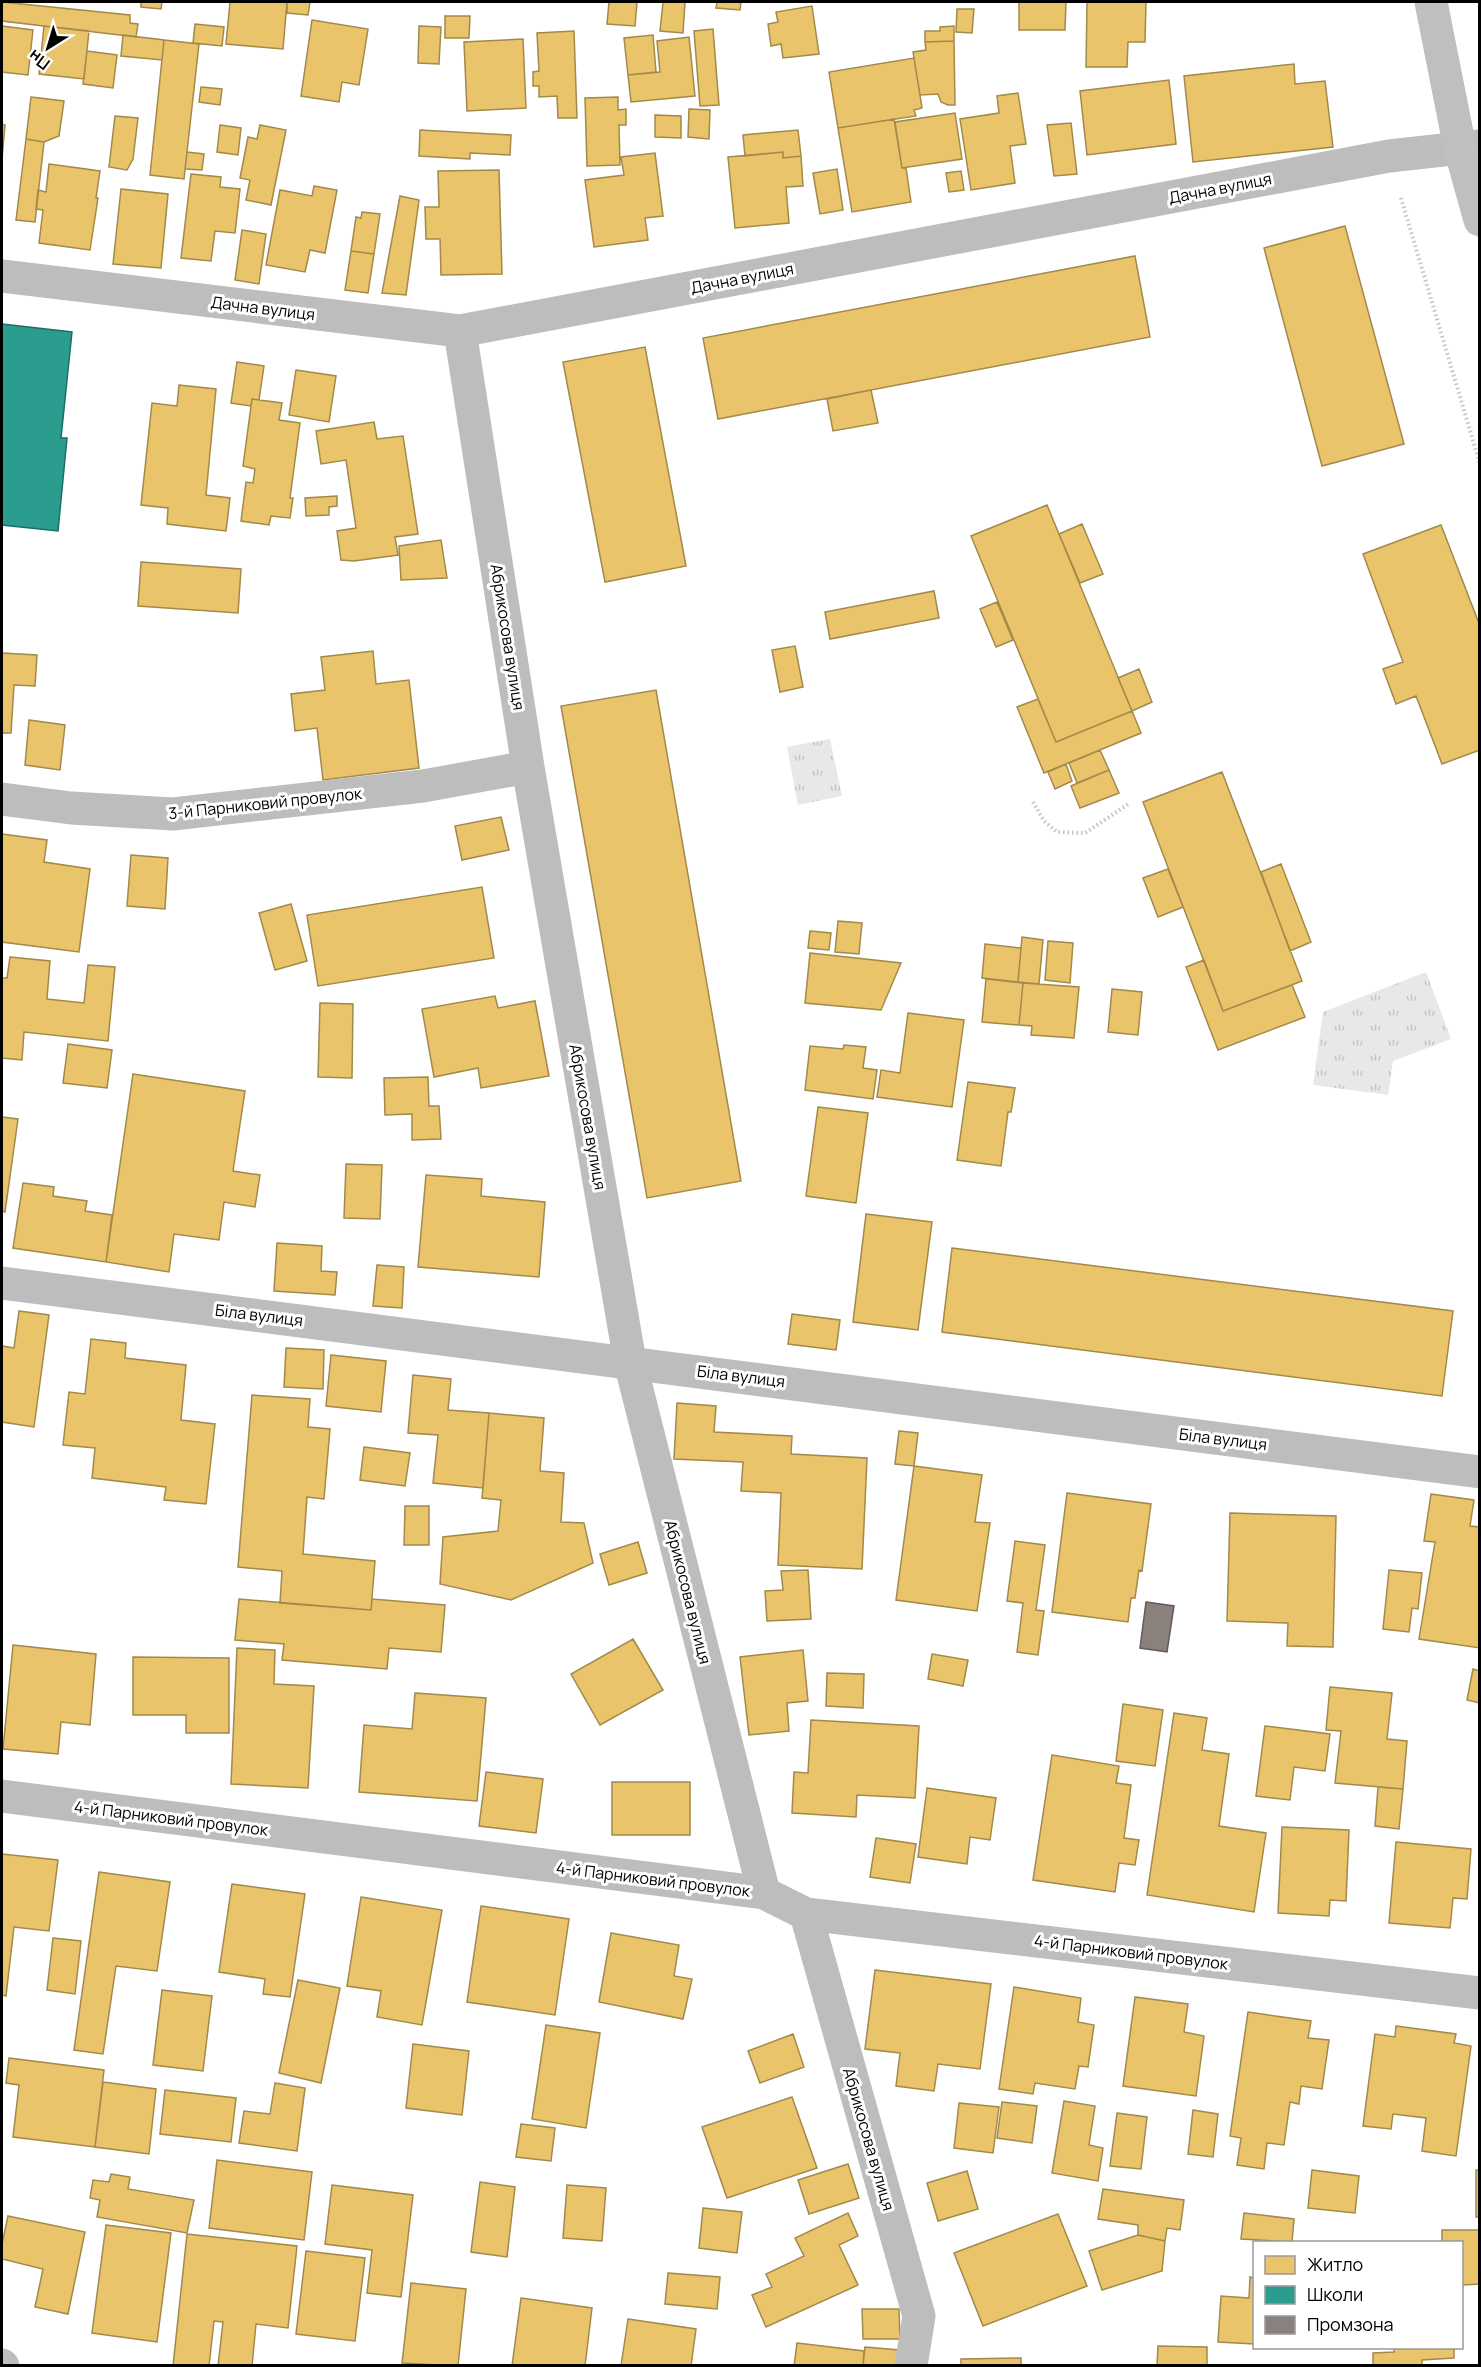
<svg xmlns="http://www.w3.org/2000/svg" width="1481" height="2367" viewBox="0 0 1481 2367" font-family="Manrope,sans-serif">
<defs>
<pattern id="grass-tufts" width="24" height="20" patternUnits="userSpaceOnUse" patternTransform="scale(1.5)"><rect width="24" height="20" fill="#e8e8e8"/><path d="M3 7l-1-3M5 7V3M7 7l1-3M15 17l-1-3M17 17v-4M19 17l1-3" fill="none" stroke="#c5c5c5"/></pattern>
</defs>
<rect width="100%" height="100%" fill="#fff"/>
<path fill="url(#grass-tufts)" d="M830,739L842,796L798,805L787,747Z
M1426,972L1451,1039L1393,1061L1388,1095L1313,1085L1323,1012Z"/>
<path fill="#e9c46a" stroke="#a3894a" stroke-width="1.5" d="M2,2L130,15V23L138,24L136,37L2,21Z
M141,2H162L161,9L141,7Z
M230,2H287L283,49L226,44Z
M287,2H310L308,15L287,13Z
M609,2H637L635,26L607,24Z
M663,2H685L683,33L660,31Z
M717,2H741L740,10L716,8Z
M1019,2H1066L1065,30H1019Z
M1087,2H1146L1145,42H1128L1127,67H1086Z
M812,6L819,54L783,58L781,44L771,46L768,24L778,22L776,12Z
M957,9H974L972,33L956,32Z
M445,16H470L469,38H445Z
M312,20L368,29L359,85L342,82L339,102L301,96Z
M195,24L224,27L222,46L193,43Z
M2,26L33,30L28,75L2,72Z
M44,26L89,31L84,79L39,74Z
M419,26L441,27L439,64L418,63Z
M954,26V41L925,42V31H940V27Z
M713,29L719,105L700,106L694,31Z
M574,31L577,118H558L557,96L539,97V86H533V72L539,71L537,33Z
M123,35L164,40L162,60L121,56Z
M653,35L656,72L628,75L624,38Z
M689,37L695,96L631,102L628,75L660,72L657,41Z
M523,39L526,108L467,111L464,42Z
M164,40L199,44L184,179L150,175Z
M954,41L955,105H948L941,102L938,94L920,95L913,52L926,50L925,42Z
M87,51L117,55L113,88L83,84Z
M914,58L922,108L914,110L916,116L838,128L829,72Z
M1294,64L1295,84L1325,81L1333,147L1193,162L1184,76Z
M1169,80L1176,144L1087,155L1080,91Z
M201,87L222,89L220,105L199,102Z
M1018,93L1026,144L1010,146L1015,183L971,190L960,119L999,113L997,96Z
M31,97L64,101L59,136L44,142L26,139Z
M618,97V110L626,109V125H619L620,165L587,166L585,98Z
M689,109L710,110L709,139L688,137Z
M955,113L962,159L902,168L895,122Z
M655,115L681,116V138L655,137Z
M115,116L138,118L133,159L127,170L109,167Z
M894,119L902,168H906L911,202L852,212L838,128Z
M1071,123L1077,174L1054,176L1047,125Z
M2,124L5,125L2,160Z
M220,125L241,128L238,155L217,152Z
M260,125L286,130L271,205L246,200L250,180L240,178L248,137L257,139Z
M420,130L511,135L510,155L470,153V159L419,156Z
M798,130L801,156L783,158V152L745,156L743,135Z
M26,139L44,142L35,222L16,220Z
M187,152L204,154L202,170L185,169Z
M783,152V158L801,156L803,186L786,187L789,223L735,228L728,157Z
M655,153L663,216L645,218L648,240L594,247L585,180L624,175L621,157Z
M49,164L100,171L96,198H98L90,250L39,243L43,210L36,209L38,190L46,192Z
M837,169L843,210L820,214L813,173Z
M499,170L502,274L441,275L440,239H426L425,207H439L438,171Z
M961,171L964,190L949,192L946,173Z
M191,174L221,177L220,187L240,189L235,233L215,231L211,261L181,258Z
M314,186L337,190L325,253L310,250L305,272L266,265L280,190L312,196Z
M121,189L168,194L161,268L113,264Z
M400,196L419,200L406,295L382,293Z
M362,212L380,214L374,254L351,251L356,217L361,218Z
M1345,226L1404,444L1322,466L1264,248Z
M242,230L266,234L259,284L235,280Z
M351,251L374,254L368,293L345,290Z
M1135,256L1150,337L718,419L703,338Z
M645,347L686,566L605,582L563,362Z
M237,362L264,366L259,400L252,399L251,406L231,403Z
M296,370L336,376L329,422L289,415Z
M179,385L216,389L206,495L230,498L226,531L167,524L168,508L141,505L152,403L177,406Z
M871,390L878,423L833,431L827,399Z
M252,399L282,403L279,420L300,423L290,498H293L290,518L271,516L269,525L241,521L246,482L253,483L255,469L243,466Z
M374,422L377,439L403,436L418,534L395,537L398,555L354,561L341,560L337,531L356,528L346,460L321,464L316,431Z
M337,496V506L329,507V515L306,516L305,498Z
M1047,505L1132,711L1056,742L971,536Z
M1082,524L1103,574L1080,583L1059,534Z
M1441,525L1480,626V750L1442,764L1416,696L1396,704L1383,669L1403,662L1363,554Z
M441,540L447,578L401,580L399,546Z
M141,562L241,569L238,613L138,606Z
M934,591L939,618L830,639L825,612Z
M997,602L1013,640L996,647L980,609Z
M795,646L803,687L780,692L772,650Z
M373,651L376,684L409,680L419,768L323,780L317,728L295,731L291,694L325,690L321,657Z
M2,653L37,655L35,686L14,685L11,733H2Z
M1139,669L1152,702L1132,711L1118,678Z
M656,690L741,1181L647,1198L561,706Z
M1038,699L1056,742L1132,711L1141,733L1044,773L1017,707Z
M29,720L65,725L60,770L25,765Z
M1100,750L1109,770L1077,783L1069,763Z
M1066,764L1072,781L1055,789L1048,772Z
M1109,770L1119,793L1080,808L1071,786Z
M1222,772L1302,981L1223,1011L1143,802Z
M501,817L509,850L462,860L455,826Z
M2,834L47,840L44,862L90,869L79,952L2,942Z
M131,855L168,858L165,909L127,906Z
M1281,864L1311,942L1290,951L1261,872Z
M1168,869L1183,907L1158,917L1143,878Z
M482,887L494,958L318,986L307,915Z
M291,904L307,961L275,970L259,913Z
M838,921L862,923L859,954L835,952Z
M810,931L831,933L829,950L808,948Z
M1022,937L1043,940L1039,984L1018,982Z
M1048,941L1073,943L1070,983L1045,980Z
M985,944L1021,948L1018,982L982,978Z
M810,953L901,963L881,1010L805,1003Z
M10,957L50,961L47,999L84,1003L88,965L115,967L108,1041L24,1032L22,1060L2,1058V978H7Z
M1204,960L1223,1011L1292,985L1305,1017L1218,1050L1186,967Z
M986,979L1023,983L1019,1025L982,1022Z
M1023,983L1079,987L1074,1038L1031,1035L1032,1026L1019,1025Z
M1112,989L1142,992L1138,1035L1108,1032Z
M495,996L498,1008L535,1001L549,1076L481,1088L478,1068L434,1077L422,1009Z
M320,1003L353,1004L352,1078L318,1077Z
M908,1013L964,1020L952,1107L877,1097L881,1070L900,1073Z
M68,1044L112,1050L107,1088L63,1083Z
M844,1045L866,1047L863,1068L877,1070L873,1099L805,1090L810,1046L843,1049Z
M133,1074L245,1091L233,1171L260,1175L255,1207L224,1202L219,1240L174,1234L169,1272L106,1262Z
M428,1077L429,1106H439L441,1139L412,1140V1114L385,1115L384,1078Z
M968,1082L1015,1088L1011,1112H1008L1001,1166L957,1160Z
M818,1107L868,1113L856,1203L806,1196Z
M2,1117L18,1119L5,1212L2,1211Z
M346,1164L382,1165L380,1219L344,1218Z
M426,1175L482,1179L481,1196L545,1202L539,1277L418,1267Z
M23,1183L54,1187L53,1196L87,1201L85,1211L112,1215L106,1262L13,1248Z
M866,1214L932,1222L918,1330L853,1322Z
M277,1243L322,1246L321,1271L337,1272L335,1295L274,1291Z
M952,1248L1453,1311L1442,1396L942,1332Z
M377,1265L404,1267L402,1308L373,1306Z
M19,1311L49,1315L34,1427L2,1422V1346L14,1348Z
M792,1314L840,1320L836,1350L788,1344Z
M91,1339L126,1343L125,1358L186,1365L181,1420L215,1424L206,1504L164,1500L166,1487L92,1478L95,1448L63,1445L69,1392L85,1394Z
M286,1348L324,1350L323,1389L284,1387Z
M331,1355L386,1361L381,1412L326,1406Z
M413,1375L451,1379L448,1410L489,1413L483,1488L433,1483L438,1435L408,1433Z
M252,1395L310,1399L308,1427L330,1429L324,1499L307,1497L303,1554L375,1561L371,1610L280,1603L282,1571L238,1567Z
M677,1403L716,1406L714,1432L792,1436L791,1454L867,1458L862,1569L778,1565L781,1493L741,1491L743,1462L674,1459Z
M489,1413L544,1418L540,1471L564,1473L561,1522L584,1523L593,1563L511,1600L440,1584L443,1537L498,1531L501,1500L482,1498Z
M899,1431L918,1433L914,1466L895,1464Z
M364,1447L410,1453L405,1486L360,1480Z
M914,1466L982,1475L975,1522L990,1523L977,1611L896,1600Z
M1067,1493L1151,1504L1142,1571L1139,1570L1135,1598H1131L1128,1622L1052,1612Z
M1431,1494L1474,1500L1470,1526L1480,1527V1648L1419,1639L1435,1542L1424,1541Z
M405,1506H429V1545H404Z
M1230,1513L1336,1516L1333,1647L1287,1646L1288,1623L1227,1621Z
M1015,1541L1045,1545L1036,1610L1044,1611L1038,1655L1017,1652L1023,1603L1007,1601Z
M638,1542L647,1573L609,1585L600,1554Z
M808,1570L811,1619L767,1621L765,1591L783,1590L781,1571Z
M1389,1570L1422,1573L1418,1609L1412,1608L1409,1632L1383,1629Z
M239,1599L371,1610L372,1599L445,1605L441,1652L389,1648L387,1669L282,1660L284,1644L235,1640Z
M633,1639L663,1690L600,1725L571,1674Z
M13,1645L96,1654L90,1725L61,1722L58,1754L3,1749Z
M237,1648L275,1650L274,1684L314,1686L308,1788L231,1784Z
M803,1650L808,1701L787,1703L789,1731L749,1735L740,1657Z
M932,1654L968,1660L963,1686L928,1679Z
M133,1657L229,1658V1733H186V1715H133Z
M1473,1669L1480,1671V1703L1467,1700Z
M827,1673L864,1674L863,1708L826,1706Z
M1330,1687L1392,1693L1387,1739L1407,1741L1403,1789L1335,1783L1341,1731L1326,1730Z
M415,1693L486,1698L477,1801L359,1792L364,1725L412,1729Z
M1123,1704L1163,1710L1155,1766L1116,1761Z
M1174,1713L1207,1718L1202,1750L1229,1754L1219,1826L1266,1833L1254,1912L1147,1895Z
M811,1720L919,1726L915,1798L857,1795L856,1817L792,1813L794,1772L808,1773Z
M1265,1726L1330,1734L1325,1771L1294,1767L1290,1800L1256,1796Z
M1052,1755L1119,1766L1116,1783L1131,1785L1124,1838L1139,1840L1135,1865L1119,1863L1115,1892L1033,1880Z
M486,1772L543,1779L536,1833L479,1826Z
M612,1782H690V1835H612Z
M1378,1787L1403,1789L1399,1829L1375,1826Z
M927,1788L996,1798L990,1840L970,1837L967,1864L918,1857Z
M1282,1827L1349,1830L1346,1901L1330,1900L1329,1916L1278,1913Z
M876,1838L916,1844L910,1883L870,1877Z
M1396,1842L1471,1849L1467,1899L1453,1898L1450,1928L1389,1923Z
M2,1854L58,1860L49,1931L14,1927L6,1996L2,1995Z
M99,1872L170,1882L157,1971L116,1966L103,2054L74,2050Z
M232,1884L305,1894L290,1997L263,1994L265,1979L219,1972Z
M361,1897L442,1910L422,2025L377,2017L381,1991L347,1986Z
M481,1906L569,1919L555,2015L467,2002Z
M611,1933L679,1945L674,1976L692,1979L683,2019L599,2002Z
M53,1938L81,1941L75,1994L47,1990Z
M875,1970L991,1984L980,2069L938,2064L934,2091L896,2086L900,2053L865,2049Z
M298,1980L340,1988L321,2083L279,2073Z
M1014,1987L1081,1998L1078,2022L1094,2025L1088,2067L1079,2066L1075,2089L1035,2083L1033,2094L999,2089Z
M162,1990L212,1996L203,2071L153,2065Z
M1135,1997L1188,2004L1184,2032L1204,2036L1196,2096L1123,2086Z
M1248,2012L1311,2021L1308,2038L1329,2040L1322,2089L1301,2086L1299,2104L1290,2102L1284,2145L1267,2143L1264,2169L1237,2165L1241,2138L1230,2136Z
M546,2025L600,2033L586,2128L532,2119Z
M1396,2026L1456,2034L1454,2043L1471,2046L1456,2156L1422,2151L1426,2118L1393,2114L1391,2129L1363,2126L1375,2034L1395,2037Z
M793,2034L804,2067L760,2083L748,2051Z
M413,2044L469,2051L462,2115L406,2108Z
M9,2058L104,2070L95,2147L13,2137L19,2085L6,2083Z
M103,2082L156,2089L149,2154L95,2147Z
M275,2083L305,2088L297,2151L239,2143L244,2111L270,2114Z
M165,2090L236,2098L231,2142L160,2134Z
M792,2097L817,2168L727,2198L702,2127Z
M1064,2101L1095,2106L1089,2145L1103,2148L1098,2181L1052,2173Z
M1002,2102L1037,2106L1032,2143L997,2138Z
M959,2103L999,2107L993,2153L954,2148Z
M1193,2110L1218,2114L1213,2157L1188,2154Z
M1117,2113L1147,2117L1141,2169L1110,2166Z
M521,2124L555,2128L551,2161L516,2157Z
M217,2160L312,2172L304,2240L209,2228Z
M848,2164L859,2198L809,2214L798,2180Z
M1312,2170L1359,2176L1355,2213L1308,2208Z
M1476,2170H1480V2217H1476Z
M967,2171L978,2209L938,2221L927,2183Z
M111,2174L130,2177L128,2189L194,2200L187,2233L97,2217L100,2200L90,2198L93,2180L109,2182Z
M480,2182L515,2187L507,2257L471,2252Z
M332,2185L413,2195L401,2297L367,2293L372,2250L325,2244Z
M567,2185L606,2188L602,2241L563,2238Z
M1103,2189L1184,2200L1180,2230L1167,2228L1165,2241L1138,2235V2225L1098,2219Z
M703,2208L742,2212L737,2253L699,2248Z
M848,2213L858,2236L839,2245L858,2285L766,2327L752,2295L772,2287L766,2274L804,2256L795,2238Z
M1244,2213L1294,2219L1292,2242L1241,2239Z
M1058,2214L1087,2286L983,2326L954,2253Z
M8,2216L85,2232L68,2314L35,2307L43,2269L2,2259V2244Z
M106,2225L171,2233L157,2342L92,2333Z
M1442,2230H1480V2284L1462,2285V2242H1442Z
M187,2234L297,2246L288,2328L256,2324L252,2366H218L223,2322L214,2321L209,2366H173Z
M1138,2235L1165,2241L1162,2271L1102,2290L1089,2251Z
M306,2251L365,2258L355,2341L296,2334Z
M668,2273L720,2277L717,2309L665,2304Z
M1250,2277L1254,2278V2344L1218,2342L1221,2296L1249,2298Z
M411,2283L466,2289L458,2366L402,2363Z
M521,2298L592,2308L585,2366H512Z
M862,2309H899L900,2339H863Z
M628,2319L696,2329L691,2366H621Z
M797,2343L864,2351L863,2366H794Z
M1158,2346L1207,2347V2366H1157Z
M865,2347L899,2350L897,2366H863Z
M1394,2348H1454V2358L1422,2360V2366H1373V2353L1394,2352Z
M1021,2358V2366H961V2359Z"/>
<path fill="#2a9d8f" stroke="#1d6e64" stroke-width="1.5" d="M2,324L72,332L61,438H67L58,531L2,525Z"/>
<path fill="#8a817c" stroke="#615a57" stroke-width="1.5" d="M1146,1602L1174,1606L1167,1652L1140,1648Z"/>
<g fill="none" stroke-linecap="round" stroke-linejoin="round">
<path stroke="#c2c2c2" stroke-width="4" stroke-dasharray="1.5 3" stroke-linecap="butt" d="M1401,198L1480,464
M1033,802L1044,821L1057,832L1085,833L1130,803"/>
<path stroke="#bdbdbd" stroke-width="33" d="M2,276L460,331L1389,156L1480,146
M460,331L528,767L630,1362L764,1893
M2,799L71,808L173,814L423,786L528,767
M2,1283L1480,1472
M2,1796L764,1893L806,1914L1480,1993
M806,1914L919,2316L911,2366
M2,2365L3,2366"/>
<path stroke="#bfbfbf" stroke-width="33" d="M1431,2L1460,148L1480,220"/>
</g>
<g text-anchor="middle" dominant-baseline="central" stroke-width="6" stroke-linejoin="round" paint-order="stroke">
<g font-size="16" fill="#000" stroke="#fff">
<text transform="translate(1220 188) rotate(-11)">Дачна вулиця</text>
<text transform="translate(742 278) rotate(-11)">Дачна вулиця</text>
<text transform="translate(263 308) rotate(7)">Дачна вулиця</text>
<text transform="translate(508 637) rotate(81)">Абрикосова вулиця</text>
<text transform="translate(265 803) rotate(-6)">3-й Парниковий провулок</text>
<text transform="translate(588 1117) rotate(80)">Абрикосова вулиця</text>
<text transform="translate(259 1315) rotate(7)">Біла вулиця</text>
<text transform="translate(741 1376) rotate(7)">Біла вулиця</text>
<text transform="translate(1223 1439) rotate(7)">Біла вулиця</text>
<text transform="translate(688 1592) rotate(76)">Абрикосова вулиця</text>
<text transform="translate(171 1818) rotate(7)">4-й Парниковий провулок</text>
<text transform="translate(653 1879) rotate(7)">4-й Парниковий провулок</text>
<text transform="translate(1131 1952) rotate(7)">4-й Парниковий провулок</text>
<text transform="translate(869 2139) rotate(74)">Абрикосова вулиця</text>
</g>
</g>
<rect width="1481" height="2367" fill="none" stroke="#000000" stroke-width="6"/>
<rect x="1253" y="2241" width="210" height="108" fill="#ffffff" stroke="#999999" stroke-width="1.5"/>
<rect x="1265" y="2256" width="30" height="18" fill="#e9c46a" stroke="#999999" stroke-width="1.5"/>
<text x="1307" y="2271" font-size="18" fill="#000000">Житло</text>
<rect x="1265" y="2286" width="30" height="18" fill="#2a9d8f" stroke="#999999" stroke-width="1.5"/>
<text x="1307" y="2301" font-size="18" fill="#000000">Школи</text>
<rect x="1265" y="2316" width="30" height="18" fill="#8a817c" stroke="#999999" stroke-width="1.5"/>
<text x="1307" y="2331" font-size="18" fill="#000000">Промзона</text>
<g transform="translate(48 48) rotate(217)" stroke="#ffffff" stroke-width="4.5" paint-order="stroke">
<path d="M0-4.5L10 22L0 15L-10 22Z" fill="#000000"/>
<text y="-9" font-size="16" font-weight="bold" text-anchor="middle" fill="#000000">Пн</text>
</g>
</svg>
